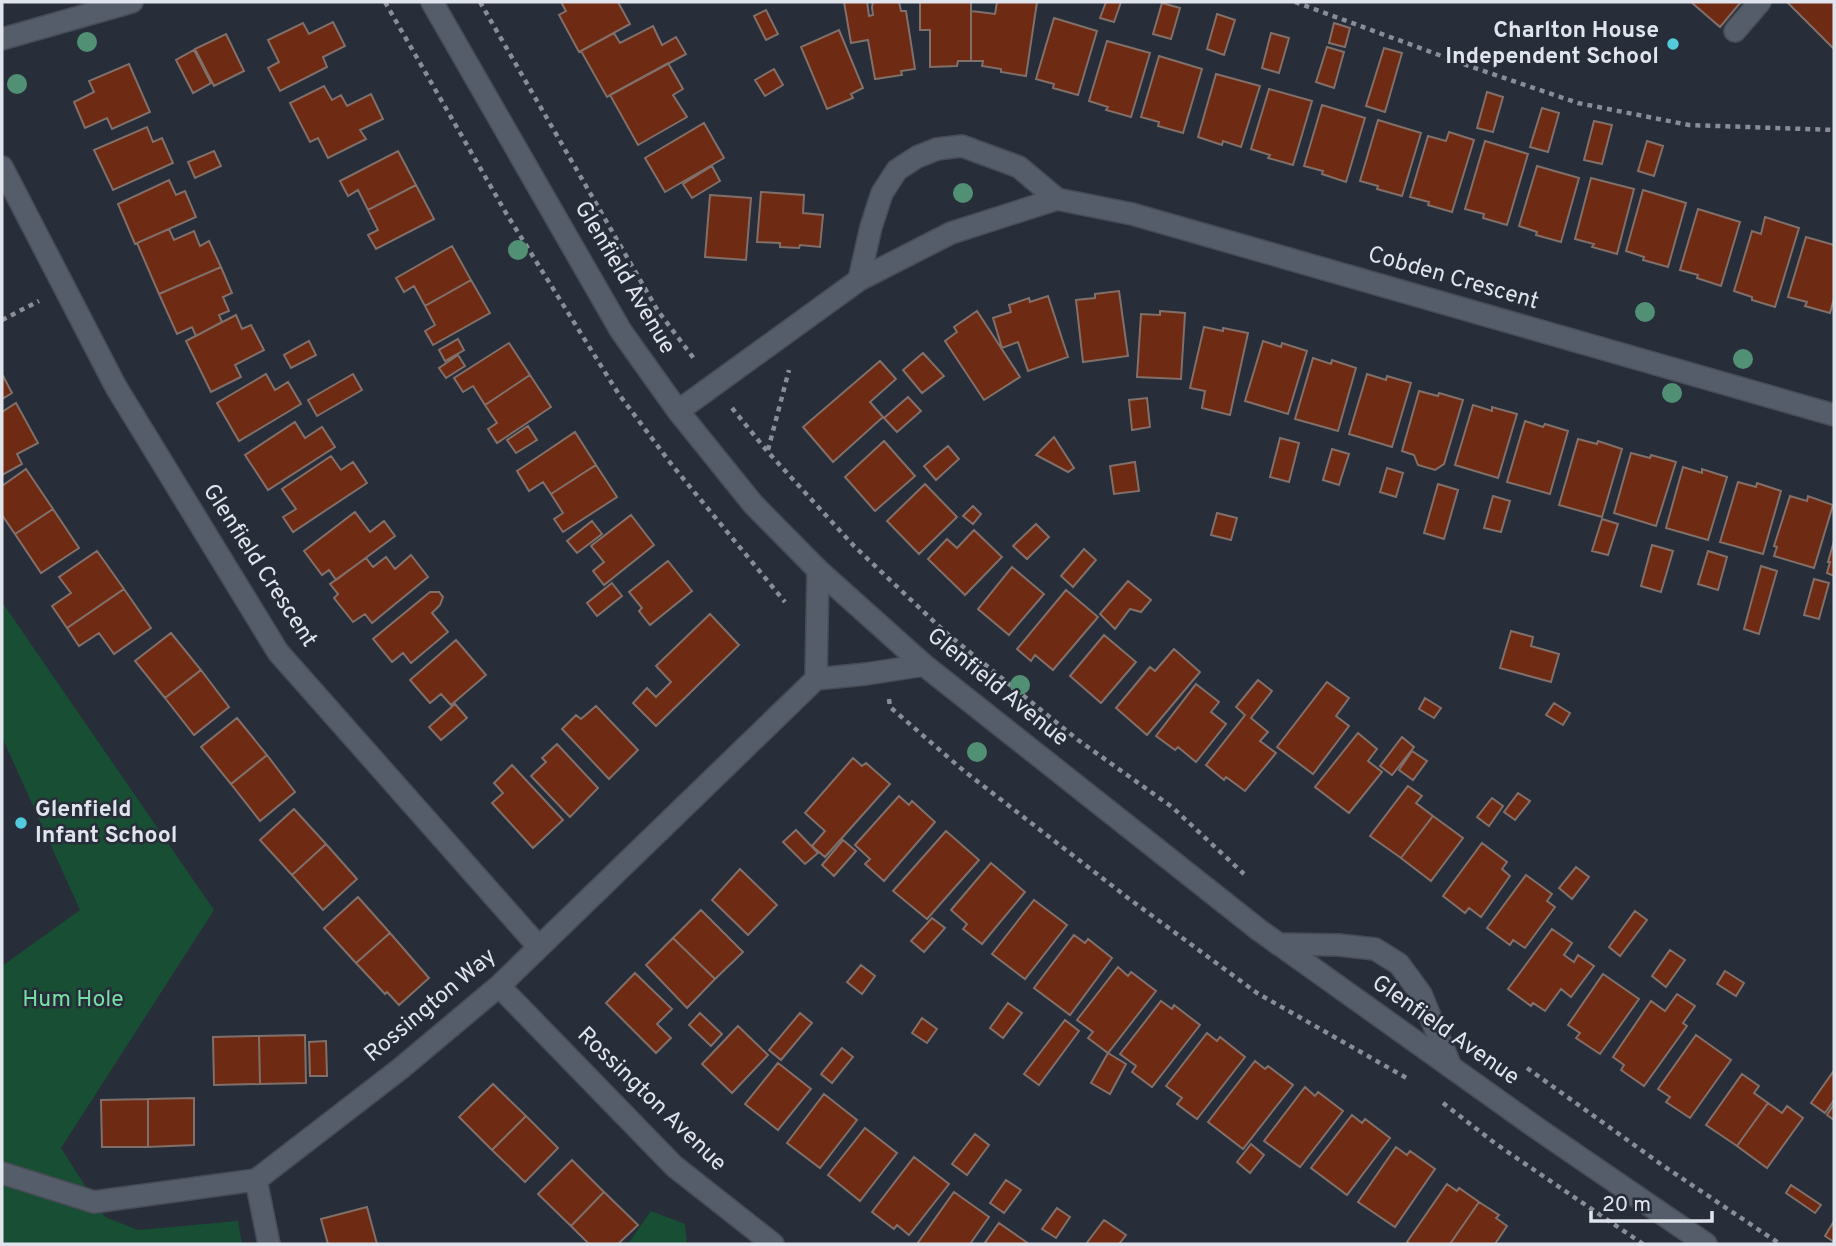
<svg xmlns="http://www.w3.org/2000/svg" width="1836" height="1246" viewBox="0 0 1836 1246" font-family="Overpass,sans-serif">
<rect width="100%" height="100%" fill="#272d39"/>
<path fill="#184e33" d="M2,602L214,910L61,1148L105,1217L138,1230L238,1221L242,1244H2V966L80,910L2,737Z
M651,1211L685,1224L687,1244H628Z"/>
<path fill="#6f2a13" stroke="#816f69" stroke-width="2" d="M561,2H618L630,24L579,52L559,15L566,11Z
M844,2H867L869,16L873,15L872,7L873,2H899L901,11H906L915,69L901,71L902,75L875,79L868,40L851,43Z
M920,2H971V61H958L957,66L930,67V30H920Z
M997,2H1037L1026,76L1001,72V69L982,66L983,61H971V11L995,14Z
M1106,2H1121L1114,22L1100,18Z
M1691,2H1741L1720,27Z
M1787,2H1834V49Z
M1162,3L1180,8L1171,39L1153,34Z
M766,10L778,34L766,40L754,16Z
M1217,14L1235,20L1224,55L1207,49Z
M1054,18L1097,31L1078,95L1053,88L1054,84L1036,79Z
M333,22L345,46L323,57L327,67L280,91L268,68L279,62L268,40L303,23L309,34Z
M1334,23L1350,28L1345,47L1329,43Z
M653,26L662,45L676,37L686,54L607,97L581,51L614,33L620,43Z
M839,30L863,88L851,94L853,98L827,109L801,47Z
M1271,33L1289,38L1279,73L1262,68Z
M226,34L244,71L214,86L195,49Z
M1107,41L1150,53L1131,117L1106,110L1108,107L1089,101Z
M1327,47L1344,52L1334,88L1316,82Z
M1384,48L1402,53L1385,112L1366,106Z
M194,50L211,83L193,93L176,60Z
M1159,56L1202,69L1183,133L1158,126L1159,122L1141,117Z
M668,63L683,89L673,95L687,117L638,145L610,95Z
M129,64L150,112L112,129L107,118L85,128L74,102L94,92L89,81Z
M774,69L783,85L765,96L755,80Z
M1216,74L1260,86L1241,147L1223,141L1222,145L1198,137Z
M324,86L332,100L341,95L347,106L371,94L383,119L360,130L366,139L328,158L318,138L310,142L290,103Z
M1269,89L1312,101L1293,165L1268,158L1270,155L1251,149Z
M1487,92L1503,97L1493,132L1477,128Z
M1322,105L1365,118L1346,182L1322,174L1323,171L1304,166Z
M1542,108L1559,113L1548,152L1530,147Z
M1378,120L1421,133L1402,196L1377,189L1378,186L1360,181Z
M1594,121L1612,125L1602,164L1584,160Z
M704,123L724,158L665,192L645,158Z
M147,127L153,142L162,138L173,163L113,190L94,150Z
M1449,132L1474,140L1452,212L1428,205L1429,202L1410,197L1428,136L1446,141Z
M1485,141L1528,154L1507,225L1483,218L1484,214L1465,209Z
M1647,141L1663,146L1654,176L1638,171Z
M214,151L221,166L195,178L188,162Z
M398,151L416,185L368,210L358,190L348,196L340,181Z
M712,166L720,181L692,198L683,184Z
M1537,166L1579,178L1561,242L1536,235L1537,232L1519,226Z
M1591,178L1634,189L1617,254L1592,247L1594,244L1575,239Z
M169,180L176,195L185,191L196,217L135,244L118,204Z
M416,185L434,219L376,249L368,235L378,230L368,210Z
M1643,190L1686,203L1668,267L1643,260L1644,257L1626,251Z
M761,192L804,195L803,213L823,215L820,247L800,245L799,248L780,247V243L757,242Z
M710,195L751,198L746,260L705,257Z
M1698,209L1740,222L1721,286L1697,278L1698,275L1680,270Z
M1765,217L1799,228L1775,307L1752,300V297L1734,291L1752,231L1761,234Z
M169,229L174,240L194,231L200,246L209,241L221,267L159,294L137,243Z
M1806,237L1834,245V298L1830,313L1805,306L1807,302L1788,297Z
M452,246L471,280L425,306L414,286L404,292L396,278Z
M221,267L232,293L223,297L229,311L219,315L222,322L196,336L192,327L177,334L159,294Z
M471,280L490,313L433,345L425,331L435,325L425,306Z
M1119,291L1128,356L1083,362L1076,300L1095,298V294Z
M1048,296L1068,357L1028,371L1018,342L1002,348L993,318L1011,312L1009,305L1029,298L1030,302Z
M977,311L1020,377L984,400L945,341L957,332L954,327Z
M1160,311L1185,313L1181,379L1137,377L1141,314L1160,315Z
M236,315L242,329L251,325L264,350L235,365L241,377L211,392L186,341Z
M1204,327L1223,331V328L1248,333L1230,415L1202,408L1205,391L1190,388Z
M458,339L464,350L445,361L439,350Z
M309,341L316,355L291,368L284,355Z
M1263,341L1281,347L1282,343L1307,351L1288,414L1245,401Z
M509,343L530,375L485,405L473,386L463,392L454,378Z
M923,353L944,376L922,393L903,370Z
M458,355L465,366L446,378L439,368Z
M1313,358L1331,364L1332,360L1356,368L1338,431L1295,419Z
M880,361L896,379L870,402L883,417L833,462L803,427Z
M2,374L12,393L2,399Z
M266,374L275,390L288,382L301,404L239,441L217,403Z
M353,374L362,390L317,416L308,400Z
M1367,374L1386,380L1387,376L1411,383L1392,447L1349,434Z
M530,375L551,407L497,443L488,429L497,423L485,405Z
M1419,391L1438,396L1439,393L1463,400L1444,464L1435,470L1418,465L1414,455L1402,451Z
M908,397L921,411L897,432L884,418Z
M1147,398L1150,427L1132,430L1129,400Z
M16,403L38,443L17,454L22,464L2,475V412Z
M1473,405L1492,411V407L1517,414L1498,478L1455,465Z
M1525,421L1543,427L1545,424L1568,431L1550,494L1507,482Z
M295,422L305,438L322,427L335,447L268,490L245,455Z
M528,426L537,440L516,453L507,440Z
M575,432L596,465L551,494L543,482L529,491L517,471Z
M1054,437L1074,468L1068,472L1036,455Z
M1280,438L1299,443L1289,482L1270,477Z
M1578,439L1597,444L1598,441L1622,449L1602,517L1559,505Z
M884,441L915,476L875,511L845,477Z
M948,446L959,459L936,480L924,466Z
M1332,449L1349,454L1339,485L1323,480Z
M1631,453L1650,458L1651,455L1676,462L1656,526L1614,513Z
M331,456L341,470L353,462L367,483L293,532L283,517L296,509L282,489Z
M1135,462L1139,491L1114,494L1110,466Z
M596,465L617,497L563,532L554,519L563,513L551,494Z
M1683,467L1702,473V469L1727,477L1708,540L1666,528Z
M1387,468L1403,473L1396,497L1380,492Z
M26,469L53,509L15,534L2,515V486Z
M1738,482L1756,487L1757,483L1781,491L1763,554L1720,542Z
M925,484L957,517L919,554L887,521Z
M1438,484L1458,490L1444,539L1424,533Z
M1493,496L1510,501L1501,532L1484,528Z
M1790,496L1807,501L1808,496L1833,505L1814,568L1774,556L1777,547L1774,546Z
M973,506L981,514L973,524L963,516Z
M53,509L79,548L41,573L15,534Z
M355,512L370,532L384,521L395,536L336,580L329,570L322,575L304,551Z
M1217,513L1237,518L1231,540L1211,535Z
M631,515L654,545L604,585L593,571L604,562L591,546Z
M1602,519L1618,524L1608,555L1592,551Z
M592,521L602,534L577,553L567,541Z
M1036,524L1049,537L1027,559L1013,546Z
M974,530L1002,557L965,595L928,559L947,539L957,548Z
M1834,541V576L1827,573L1830,562H1828Z
M1652,545L1673,551L1661,592L1641,586Z
M1084,549L1096,560L1073,587L1061,576Z
M97,551L124,589L67,628L52,606L71,593L59,577Z
M1708,551L1727,557L1718,590L1698,584Z
M411,555L428,577L372,623L365,614L353,622L334,598L338,594L330,584L366,558L373,567L386,557L395,569Z
M668,561L692,591L650,625L639,611L642,608L629,592Z
M1761,566L1777,571L1759,634L1744,629Z
M1012,567L1044,594L1009,635L978,609Z
M1814,579L1829,583L1819,619L1804,615Z
M1128,581L1151,600L1141,612L1130,609L1115,629L1100,614Z
M612,583L622,596L597,616L587,603Z
M124,589L151,628L114,654L99,633L79,646L67,628Z
M1066,590L1098,617L1053,670L1035,655L1031,661L1017,649Z
M430,592H439L443,597L440,605L432,613L448,632L411,663L403,653L392,662L373,639Z
M710,614L739,645L656,726L633,703L647,688L656,697L671,682L656,666Z
M1511,631L1533,637L1531,646L1559,654L1551,682L1500,668Z
M171,633L201,670L165,698L135,661Z
M1104,635L1136,662L1101,703L1070,676Z
M456,640L486,675L451,705L441,694L430,703L410,680Z
M1174,649L1200,672L1147,735L1116,708L1150,667L1155,671Z
M201,670L229,707L194,735L165,698Z
M1258,680L1272,691L1251,718L1268,732L1260,741L1276,753L1245,791L1226,777L1224,780L1206,765L1245,715L1236,707Z
M1327,682L1349,698L1336,716L1349,726L1313,774L1277,747Z
M1196,684L1219,702L1211,712L1226,724L1196,762L1178,747L1175,750L1156,736Z
M1425,698L1441,708L1434,718L1419,709Z
M1554,703L1570,713L1563,725L1546,715Z
M455,704L467,718L441,740L429,727Z
M596,706L638,750L609,779L562,729L576,715L581,719Z
M237,718L267,755L231,784L201,747Z
M1358,733L1377,749L1368,761L1382,772L1349,813L1315,787Z
M1402,737L1414,747L1392,775L1380,766Z
M557,744L598,788L570,817L531,776L546,762L542,758Z
M1412,751L1427,761L1413,780L1399,770Z
M267,755L295,792L260,821L231,784Z
M853,758L862,766L866,763L890,784L825,857L812,846L825,831L805,813Z
M512,765L563,820L533,848L492,803L503,793L494,783Z
M1408,786L1422,796L1416,803L1433,816L1401,858L1370,836Z
M1518,793L1530,801L1515,820L1504,812Z
M899,796L909,805L912,801L935,822L884,881L865,864L870,859L855,845Z
M1492,798L1503,806L1489,826L1477,817Z
M294,809L326,844L292,875L260,840Z
M1433,816L1463,838L1431,881L1401,858Z
M796,830L818,853L805,864L783,842Z
M946,831L979,860L927,919L893,891Z
M843,840L856,851L834,876L822,865Z
M1482,843L1507,862L1502,869L1510,876L1481,917L1469,908L1465,913L1443,896Z
M326,844L357,879L323,910L292,875Z
M991,863L1025,892L982,944L963,929L967,924L951,910Z
M1576,867L1589,877L1572,899L1559,888Z
M740,869L777,905L748,935L712,900Z
M1526,875L1552,894L1547,901L1555,907L1525,948L1513,940L1510,945L1487,928Z
M358,897L390,933L356,963L324,928Z
M1034,900L1067,925L1025,979L992,954Z
M701,910L743,952L715,979L673,938Z
M1635,911L1647,920L1620,956L1609,947Z
M932,918L945,928L924,952L911,941Z
M1552,929L1572,943L1564,955L1574,962L1578,955L1594,966L1571,997L1561,989L1545,1011L1533,1003L1531,1006L1508,989Z
M390,933L429,978L399,1005L387,992L385,994L356,963Z
M1074,935L1085,943L1088,939L1112,958L1070,1015L1034,988Z
M673,938L715,979L687,1008L646,965Z
M1670,950L1685,960L1666,987L1652,976Z
M861,965L875,976L862,994L847,982Z
M1118,967L1128,976L1131,972L1156,991L1108,1053L1088,1038L1093,1032L1077,1020Z
M1725,971L1744,983L1736,996L1717,984Z
M635,973L672,1009L657,1024L671,1038L656,1053L606,1003Z
M1603,974L1639,999L1600,1054L1576,1038L1580,1033L1568,1025Z
M1677,994L1695,1006L1683,1023L1687,1026L1644,1086L1621,1070L1624,1065L1613,1057L1651,1001L1665,1011Z
M1161,1001L1172,1009L1174,1005L1200,1025L1152,1087L1132,1072L1136,1066L1120,1054Z
M1008,1003L1022,1013L1003,1038L990,1028Z
M700,1013L722,1034L711,1046L689,1025Z
M800,1013L812,1023L781,1060L769,1050Z
M922,1018L937,1029L927,1043L912,1033Z
M1065,1020L1079,1031L1039,1085L1024,1074Z
M738,1026L768,1055L732,1093L702,1064Z
M1207,1033L1217,1041L1220,1037L1245,1057L1197,1119L1177,1104L1182,1098L1166,1086Z
M305,1035L306,1083L260,1084L259,1036Z
M1696,1035L1731,1060L1690,1118L1666,1102L1670,1097L1658,1089Z
M259,1036L260,1084L214,1085L213,1037Z
M326,1041L327,1076H310L309,1042Z
M842,1048L853,1057L832,1083L821,1074Z
M1108,1053L1126,1064L1110,1094L1091,1083Z
M1255,1061L1265,1069L1268,1066L1293,1085L1243,1149L1208,1122Z
M778,1063L811,1089L778,1130L745,1104Z
M1833,1072L1834,1074V1100L1825,1113L1811,1103Z
M1742,1074L1759,1086L1754,1093L1768,1103L1737,1146L1706,1125Z
M493,1084L526,1116L492,1150L459,1117Z
M1305,1087L1315,1096L1318,1092L1343,1111L1300,1167L1264,1141Z
M824,1094L857,1120L820,1168L787,1143Z
M194,1098V1145L148,1147V1099Z
M148,1099V1147H102L101,1100Z
M1768,1103L1782,1113L1787,1106L1803,1118L1767,1168L1737,1146Z
M1834,1104V1120L1827,1115Z
M1352,1115L1362,1123L1365,1119L1390,1138L1347,1195L1311,1168Z
M526,1116L558,1148L525,1182L492,1150Z
M865,1128L897,1153L860,1201L828,1175Z
M975,1134L989,1145L967,1175L952,1164Z
M1251,1144L1264,1155L1250,1173L1237,1162Z
M1396,1147L1407,1155L1410,1151L1435,1169L1395,1227L1358,1202Z
M914,1157L949,1184L909,1235L897,1225L894,1229L872,1212Z
M572,1160L604,1192L571,1226L538,1194Z
M1006,1180L1021,1190L1004,1213L990,1203Z
M1447,1184L1457,1191L1459,1188L1479,1202L1450,1244H1410L1407,1242Z
M1791,1185L1821,1205L1815,1213L1786,1193Z
M604,1192L638,1225L618,1244H589L571,1226Z
M954,1192L989,1217L970,1244H917Z
M1479,1202L1499,1215L1496,1218L1507,1226L1495,1244H1450Z
M367,1207L377,1244H328L321,1219Z
M1057,1208L1070,1217L1056,1238L1042,1229Z
M1104,1220L1126,1235L1119,1244H1086Z
M1834,1221V1242L1825,1236Z
M999,1223L1029,1244H984Z"/>
<g fill="none" stroke-linecap="round" stroke-linejoin="round">
<defs>
<path id="service" d="M1735,31L1760,2
M1278,944L1339,945L1375,949L1399,964L1421,994L1451,1067"/>
<path id="minor" d="M432,2L621,331L678,411L753,504L818,570L924,665L1259,930L1538,1129L1706,1244
M2,39L132,2
M2,167L116,387L278,652L538,946
M859,280L871,227L882,193L897,170L917,157L937,149L962,146L1019,167L1057,199
M678,411L859,280L951,233L1057,199L1132,214L1834,415
M816,679L866,674L924,665
M499,986L674,1166L773,1244
M2,1173L94,1202L256,1180L400,1069L499,986L816,679L818,570
M256,1180L269,1244"/>
</defs>
<use href="#service" stroke="#464b55" stroke-width="24"/>
<use href="#minor" stroke="#464b55" stroke-width="24"/>
<path stroke="#888d97" stroke-width="4.5" stroke-dasharray="5 5" stroke-linecap="butt" d="M385,2L506,213L618,393L672,465L785,602
M480,2L658,311L695,360
M1295,2L1469,66L1578,103L1689,125L1834,130
M2,320L39,301
M732,408L767,451L854,546L945,632L1078,740L1172,807L1244,874
M768,450L789,370
M889,699L890,707L964,771L1128,898L1257,993L1410,1080
M1527,1068L1662,1165L1780,1244
M1443,1103L1496,1144L1643,1244"/>
<use href="#service" stroke="#555c6a" stroke-width="21"/>
<use href="#minor" stroke="#555c6a" stroke-width="21"/>
</g>
<g fill="#519074">
<circle cx="87" cy="42" r="10"/>
<circle cx="17" cy="84" r="10"/>
<circle cx="963" cy="193" r="10"/>
<circle cx="518" cy="250" r="10"/>
<circle cx="1645" cy="312" r="10"/>
<circle cx="1743" cy="359" r="10"/>
<circle cx="1672" cy="393" r="10"/>
<circle cx="1020" cy="685" r="10"/>
<circle cx="977" cy="752" r="10"/>
</g>
<g fill="#54cadd" stroke="#272d39" stroke-width="2.5">
<circle cx="1673" cy="44" r="7"/>
<circle cx="21" cy="823" r="7"/>
</g>
<g text-anchor="middle" dominant-baseline="central" stroke-width="5" stroke-linejoin="round" paint-order="stroke">
<g font-size="23" font-weight="bold" fill="#e0e4ec" stroke="#272d39" text-anchor="end">
<text x="1659" y="31">Charlton House<tspan x="1659" dy="26">Independent School</tspan></text>
<text x="35" y="810" text-anchor="start">Glenfield<tspan x="35" dy="26">Infant School</tspan></text>
</g>
<g font-size="23" fill="#e0e4ec" stroke="#272d39">
<text transform="translate(624 278) rotate(59)">Glenfield Avenue</text>
<text transform="translate(1453 279) rotate(16)">Cobden Crescent</text>
<text transform="translate(259 566) rotate(57)">Glenfield Crescent</text>
<text transform="translate(997 688) rotate(39)">Glenfield Avenue</text>
<text transform="translate(431 1006) rotate(-40)">Rossington Way</text>
<text transform="translate(1445 1031) rotate(35)">Glenfield Avenue</text>
<text transform="translate(651 1100) rotate(44)">Rossington Avenue</text>
</g>
<g font-size="23" fill="#73e1a4" stroke="#272d39">
<text x="73" y="1000">Hum Hole</text>
</g>
</g>
<rect width="1836" height="1246" fill="none" stroke="#e0e4ec" stroke-width="7"/>
<path d="M1591 1211v10h121v-10" fill="none" stroke="#e0e4ec" stroke-width="3.5"/>
<text x="1602" y="1211" font-size="21" fill="#e0e4ec" stroke="#272d39" stroke-width="5" paint-order="stroke">20 m</text>
</svg>
